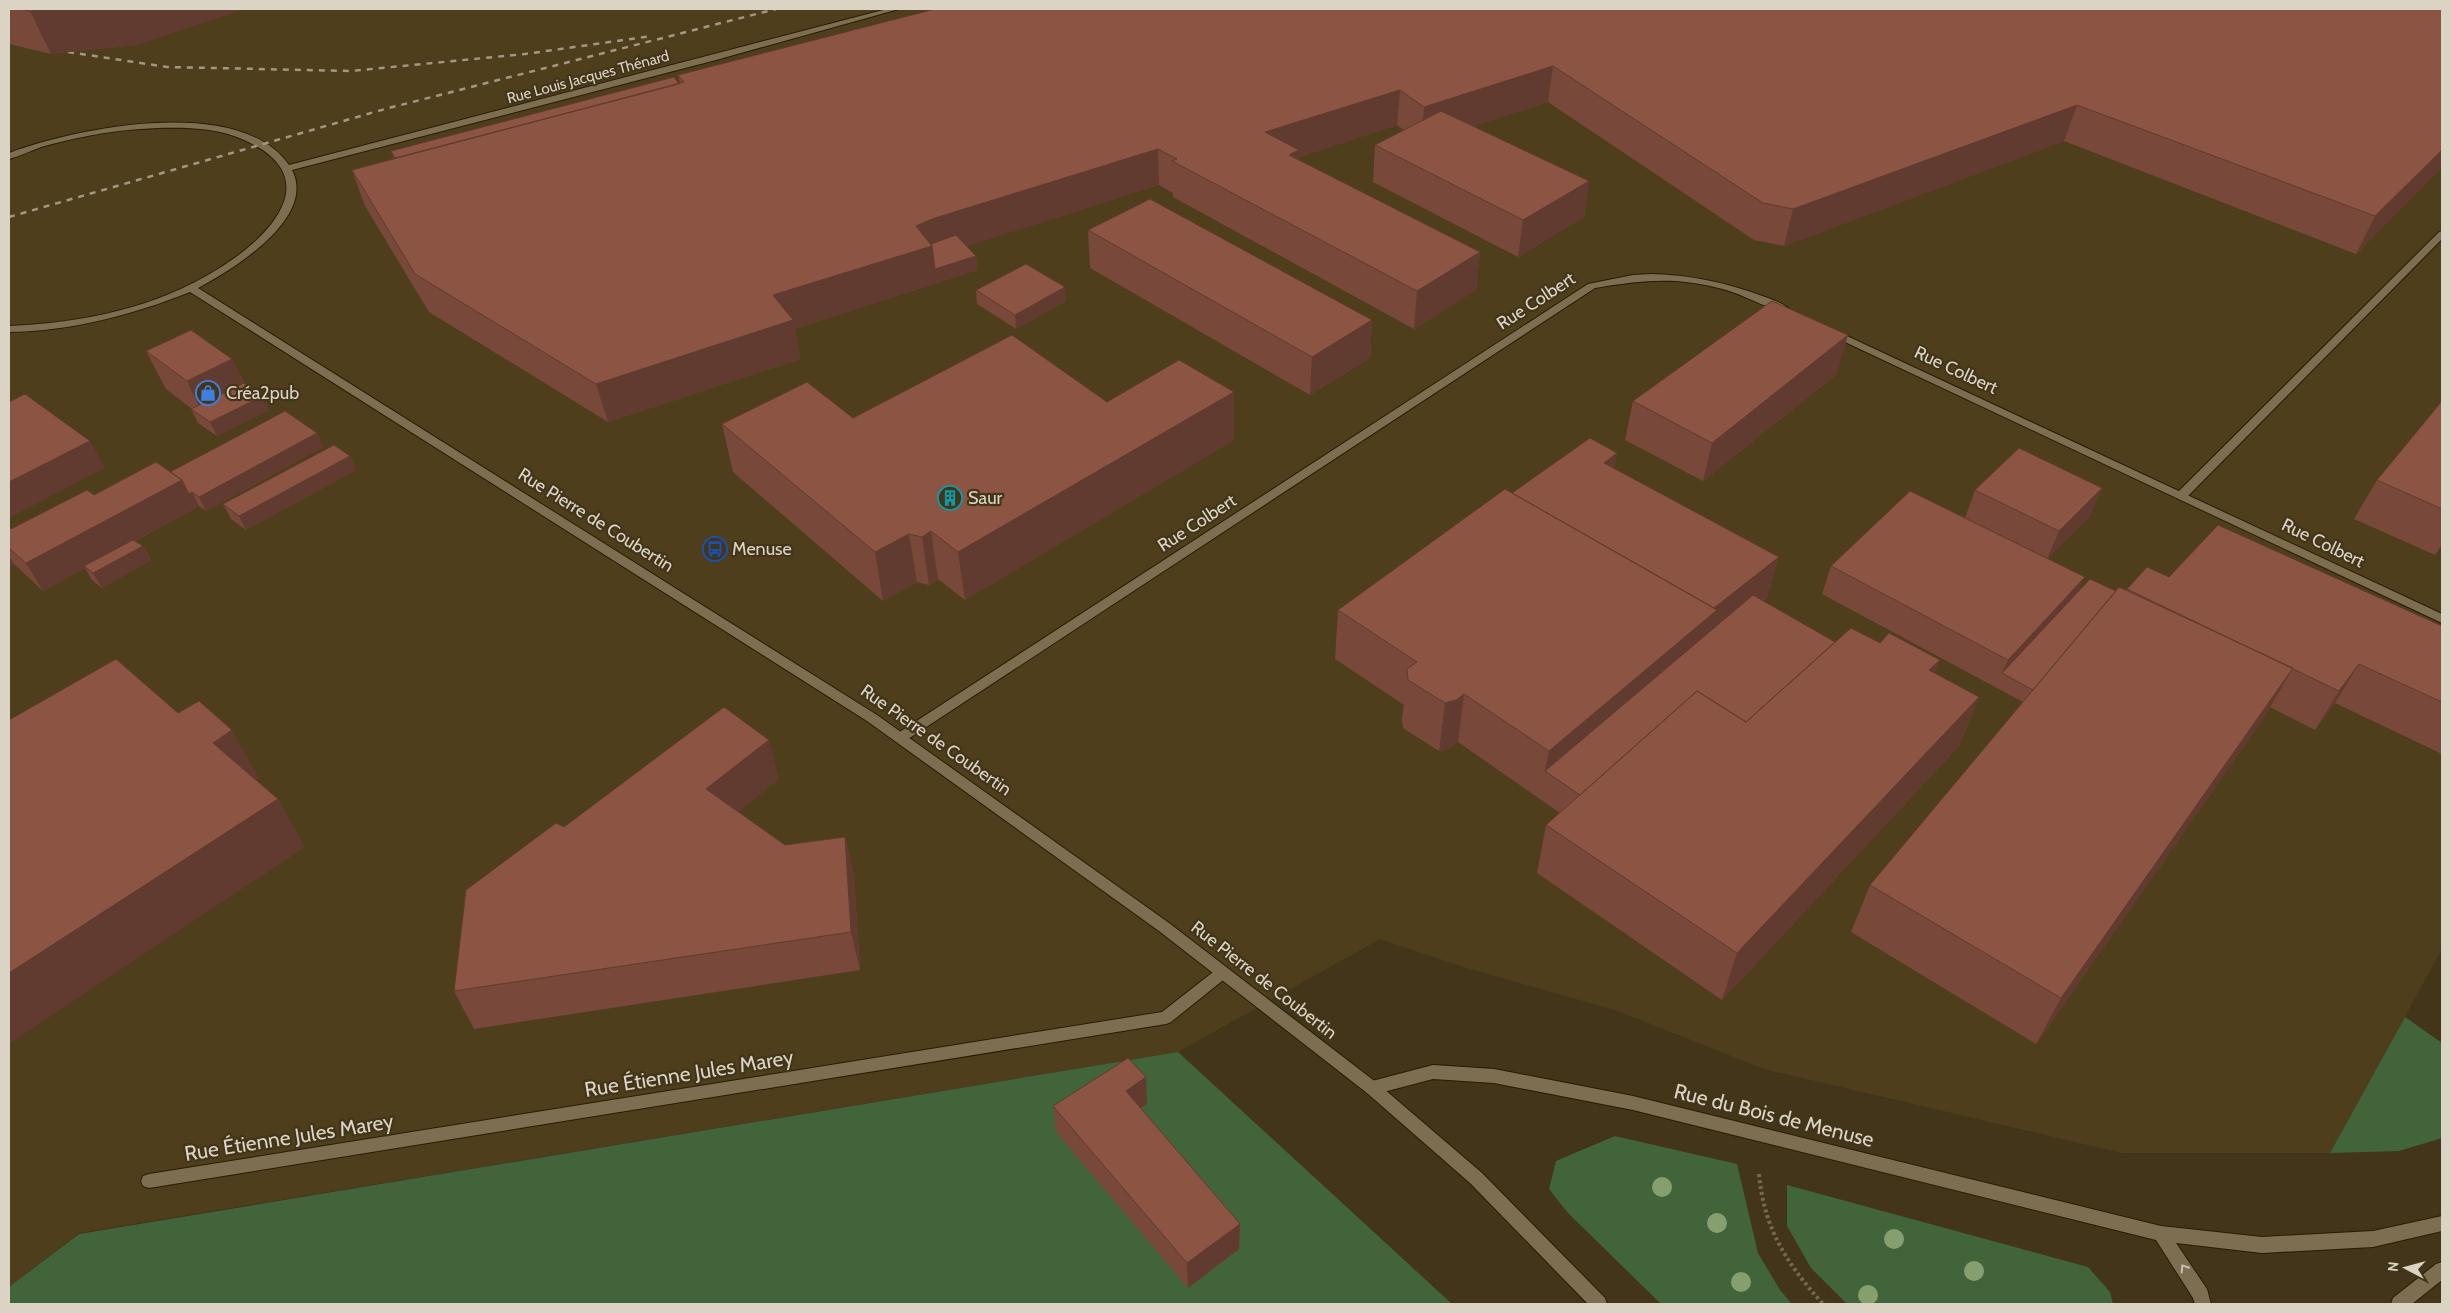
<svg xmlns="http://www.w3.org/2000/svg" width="2451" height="1313" viewBox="0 0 2451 1313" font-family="Cabin,sans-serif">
<rect width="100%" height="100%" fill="#42351a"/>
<path fill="#4f3e1c" d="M9,9H2442V949L2330,1153H2122L1764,1069L1618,1011L1467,968L1380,939L1178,1052L79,1233L9,1287Z"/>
<path fill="#41643b" d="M2405,1017L2442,1043V1138L2399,1151L2330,1153Z
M1178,1052L1452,1304H9V1287L79,1234Z
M1615,1136L1737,1164L1758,1253L1780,1290L1792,1304H1661L1568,1213L1549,1189L1556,1161Z
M1787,1185L2088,1267L2110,1292L2113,1304H1847L1811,1268L1787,1226Z"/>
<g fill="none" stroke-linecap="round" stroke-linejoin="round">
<defs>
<path id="lane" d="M2442,231V239L2186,498H2178L2176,495L2178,492L2439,232Z"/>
<path id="street" d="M1652,274C1692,275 1728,283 1765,297C1773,300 1783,303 1789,309L1784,312C1764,307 1746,296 1726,290C1678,276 1643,280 1595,288L905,741H895L893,738L895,735L1588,284L1633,275Z
M1832,329L2442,614V623L1828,334L1827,332Z
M1222,967L1227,969L1229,973L1227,977L1171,1022L1166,1024L149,1188L143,1186L141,1181L143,1176L149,1174L1162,1012L1217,969Z
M1433,1065L1494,1069L1633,1096L2161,1226L2262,1237L2373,1231L2442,1216V1231L2373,1247L2262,1253L2176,1243L2207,1289L2211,1304H2195L2193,1298L2156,1240L1633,1110L1494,1083L1433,1079L1372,1095L1367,1093L1364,1088L1367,1083L1372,1081Z
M2442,1262V1280L2412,1304H2391L2393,1298L2436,1264Z"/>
<path id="secondary" d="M887,9H899L716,60L292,170C317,218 232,270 198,288L877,715L1169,923L1377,1083L1482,1173L1605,1298L1607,1304H1588L1470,1183L1367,1093L1159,931L867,721L190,292C132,315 72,331 9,332V326C81,323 156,308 218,269C272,236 328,176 242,139C212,126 173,127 141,129C107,131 73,138 41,147C30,151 20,156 9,159V153C76,128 240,94 289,165Z"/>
</defs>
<use href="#lane" stroke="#281c02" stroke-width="2"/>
<use href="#street" stroke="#281c02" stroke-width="2"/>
<use href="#secondary" stroke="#281c02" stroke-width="2"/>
<path stroke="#756952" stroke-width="4" stroke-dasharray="3 3" stroke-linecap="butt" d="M1759,1174C1764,1229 1787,1264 1823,1304"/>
<use href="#lane" fill="#7d6e52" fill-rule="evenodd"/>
<use href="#street" fill="#7d6e52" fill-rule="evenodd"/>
<use href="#secondary" fill="#7d6e52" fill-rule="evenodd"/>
<path stroke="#a19884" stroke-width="2.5" stroke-dasharray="6 6" stroke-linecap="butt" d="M68,52L167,67L351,71L525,54L652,36
M9,217L385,109L776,9"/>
</g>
<g fill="#85a06e">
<circle cx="1662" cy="1187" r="10"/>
<circle cx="1717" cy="1223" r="10"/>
<circle cx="1894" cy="1239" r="10"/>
<circle cx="1974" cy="1271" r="10"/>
<circle cx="1741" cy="1282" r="10"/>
<circle cx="1868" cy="1295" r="10"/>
</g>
<path fill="#78483a" d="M9,9H243L136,45L51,54L9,44Z
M2442,9V167L2356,254L2064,141L1784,246L1754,240L1548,102L1473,126L1589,181L1584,217L1518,257L1373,182L1375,145L1404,130L1397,125L1299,157V160L1480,252L1476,290L1414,329L1173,197V193L1159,185L966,246L976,256L977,270L795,329L800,359L608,422L429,312L365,206L352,170L394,159L391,151L680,84L678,75Z
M1088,230L1372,320L1370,358L1310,395L1090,268Z
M976,290L1066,301L1016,329L977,304Z
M146,351L232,359L244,383L269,410L217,436L198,423L191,409H192L166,389Z
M1837,374L1703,481L1625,440L1633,401Z
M1234,392V440L965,600L938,579L929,585L917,582L883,601L733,472L722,424L853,418L1107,402Z
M2442,401V545L2435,555L2354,519L2377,480Z
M317,433L323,447L206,511L199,506L135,541L143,546L151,560L102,588L92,580L85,568L43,591L14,564L9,567V527L11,529L170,472Z
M1617,453L1614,468L1768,596L1763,601L1835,642L1935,673L1979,697L1959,746L1722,1000L1537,873L1546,825L1560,813L1458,742L1450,748L1439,751L1403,728L1402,717L1404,705L1335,659L1338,610L1512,493Z
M350,456L356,470L246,530L231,519L223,504Z
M2102,488L2090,516L2047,559L1965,518L1975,490Z
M1831,566L2078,592L2126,590L2127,589L2169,577L2442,626V754L2335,703L2315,730L2270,707L2265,716L2036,1044L1851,932L1870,885L2023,702L1822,594Z
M779,779L738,811L785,845L845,837L854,876L860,970L474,1029L454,991L564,827Z
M1147,1104L1141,1108L1240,1224L1239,1249L1188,1288L1056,1132L1053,1106Z"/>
<path fill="#613b2f" d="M53,9H243L136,45L51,54L30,11Z
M1553,66L1548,102L1421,143L1424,107Z
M1400,90L1397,125L1299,157L1298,186L1265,132Z
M2077,105L2064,141L1784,246L1793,209Z
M1158,149L1159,185L937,256H976L977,270L795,329L800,359L608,422L596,384L773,295L916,226L932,219Z
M2442,150V167L2356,254L2375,216Z
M1589,181L1584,217L1518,257L1523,220Z
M1480,252L1476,290L1414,329L1417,291Z
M1065,287L1066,301L1016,329L1015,315Z
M1372,320L1370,358L1310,395L1312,357Z
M1848,335L1837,374L1703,481L1712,443Z
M232,359L250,397L205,419L187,381Z
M1234,392V440L965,600L958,552Z
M263,396L269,410L217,436L210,422Z
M317,433L323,447L206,511L199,497Z
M90,441L105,468L9,518V482Z
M1617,453L1610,492L1604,463Z
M350,456L356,470L246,530L239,516Z
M182,480L192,492L199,506L86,567L84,566L85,568L43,591L26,563Z
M2102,488L2090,516L2047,559L2059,531Z
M931,531L938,579L929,585L922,537Z
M909,534L917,582L883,601L875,552Z
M143,546L151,560L102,588L93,573Z
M9,556L14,564L9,567Z
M1779,557L1768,596L1545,771L1549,751L1706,614Z
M2085,577L2072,605L2002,673L2008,660Z
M1940,660L1921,708L1929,670Z
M2359,664L2335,703L2315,730L2339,691Z
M2293,668L2265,716L2036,1044L2061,998Z
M1464,694L1458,742L1450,748L1439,751L1445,703Z
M1979,697L1959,746L1722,1000L1737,953Z
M232,730L259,778L240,791L213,743Z
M769,740L779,779L718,828L706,789Z
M278,799L305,847L9,1044V973Z
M845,837L854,876L860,970L851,932Z
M1146,1077L1147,1104L1128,1117L1126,1091Z
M1240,1224L1239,1249L1188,1288L1187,1263Z"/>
<path fill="#8b5443" stroke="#613b2f" d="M20,9H53L30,11Z
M935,9H2442V150L2375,216L2077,105L1793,209L1763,203L1553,66L1424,107L1400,90L1265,132L1299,150L1289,155L1480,252L1417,291L1172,161L1177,159L1158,149L932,219L916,226L932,246L773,295L793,320L596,384L415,274L352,170L684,82L678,75Z
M674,77L679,84L395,158L391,151Z
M1441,111L1589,181L1523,220L1375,145Z
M1150,199L1372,320L1312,357L1088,230Z
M956,235L976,256L935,269L932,246L931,244Z
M1026,264L1065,287L1015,315L976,290Z
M1772,301L1848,335L1712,443L1633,401Z
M191,330L232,359L187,381L146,351Z
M1012,335L1107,402L1179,360L1234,392L958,552L931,531L922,537L909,534L875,552L722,424L807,382L853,418Z
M244,383L263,396L210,422L191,409Z
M25,394L90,441L9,482V402Z
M2442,401V509L2377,480Z
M285,411L317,433L199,497L192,492L189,494L182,480L170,472L225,443Z
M1590,438L1617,453L1604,463L1779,557L1714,608L1512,493Z
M334,445L350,456L239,516L223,504Z
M2019,448L2102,488L2059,531L1975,490Z
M156,462L182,480L26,563L9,548V527L11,529L87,490L94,495Z
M1505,489L1717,610L1549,751L1464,694L1456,700L1445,703L1408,680L1407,669L1417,662L1338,610Z
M1910,491L2085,577L2008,660L1831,566Z
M2218,525L2442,626V702L2359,664L2339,691L2127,589L2147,567L2169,577Z
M133,540L143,546L93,573L84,566Z
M2090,579L2116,591L2033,690L2002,673Z
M2119,587L2293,668L2061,998L1870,885Z
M1753,595L1835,642L1746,722L1697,691L1580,795L1545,771Z
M1851,628L1880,643L1889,633L1940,660L1929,670L1979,697L1737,953L1546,825L1697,691L1746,722Z
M116,659L178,713L199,701L232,730L213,743L278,799L9,973V720Z
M724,707L769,740L706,789L785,845L845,837L851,932L454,991L466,890L556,823L564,827Z
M1128,1058L1146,1077L1126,1091L1240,1224L1187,1263L1053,1106Z"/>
<defs><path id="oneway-chevron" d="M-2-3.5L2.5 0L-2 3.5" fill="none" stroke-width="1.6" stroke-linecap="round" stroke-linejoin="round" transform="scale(1.25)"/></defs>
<use stroke="#c8bfad" href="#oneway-chevron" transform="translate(2184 1268) rotate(-123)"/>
<defs>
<symbol id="shop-ring" viewBox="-11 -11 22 22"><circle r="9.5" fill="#42351a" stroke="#3f7fe0" stroke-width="1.5"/><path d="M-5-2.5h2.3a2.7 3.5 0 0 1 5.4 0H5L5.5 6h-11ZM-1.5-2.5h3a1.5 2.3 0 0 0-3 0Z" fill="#3f7fe0"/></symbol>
<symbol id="building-ring" viewBox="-11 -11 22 22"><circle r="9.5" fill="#42351a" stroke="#0f9aa8" stroke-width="1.5"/><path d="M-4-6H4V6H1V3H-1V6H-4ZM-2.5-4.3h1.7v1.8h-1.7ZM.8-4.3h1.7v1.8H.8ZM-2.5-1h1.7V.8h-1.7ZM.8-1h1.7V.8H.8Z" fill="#0f9aa8"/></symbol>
<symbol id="bus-ring" viewBox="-11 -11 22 22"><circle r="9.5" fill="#42351a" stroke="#1a4fb4" stroke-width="1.5"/><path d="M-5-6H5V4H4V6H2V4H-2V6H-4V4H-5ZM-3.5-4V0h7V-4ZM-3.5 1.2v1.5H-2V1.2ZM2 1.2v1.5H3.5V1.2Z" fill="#1a4fb4"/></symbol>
</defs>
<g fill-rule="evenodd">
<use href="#shop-ring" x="194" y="379" width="28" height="28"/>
<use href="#building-ring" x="936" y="484" width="28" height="28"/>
<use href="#bus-ring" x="701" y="535" width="28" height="28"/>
</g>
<g text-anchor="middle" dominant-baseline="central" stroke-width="4.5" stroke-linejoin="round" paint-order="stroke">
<g font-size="15" fill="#dbd3c4" stroke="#42351a">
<text transform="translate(588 77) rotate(-15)">Rue Louis Jacques Thénard</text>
</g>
<g font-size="18" fill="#dbd3c4" stroke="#42351a">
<text transform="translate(1536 301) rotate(-33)">Rue Colbert</text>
<text transform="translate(1956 370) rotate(25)">Rue Colbert</text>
<text transform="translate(596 520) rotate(32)">Rue Pierre de Coubertin</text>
<text transform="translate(1197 523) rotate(-33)">Rue Colbert</text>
<text transform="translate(2323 543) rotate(26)">Rue Colbert</text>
<text transform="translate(936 740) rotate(35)">Rue Pierre de Coubertin</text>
<text transform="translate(1264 980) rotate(38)">Rue Pierre de Coubertin</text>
</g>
<g font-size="18" fill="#dbd3c4" stroke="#42351a" text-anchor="start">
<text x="226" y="393">Créa2pub</text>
<text x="968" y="498">Saur</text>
<text x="732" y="549">Menuse</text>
</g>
<g font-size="21" fill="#dbd3c4" stroke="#42351a">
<text transform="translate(689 1073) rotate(-9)">Rue Étienne Jules Marey</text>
<text transform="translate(1774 1115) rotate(14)">Rue du Bois de Menuse</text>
<text transform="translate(289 1137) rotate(-9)">Rue Étienne Jules Marey</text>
</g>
</g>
<rect width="2451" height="1313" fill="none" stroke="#dbd3c4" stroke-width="20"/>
<g transform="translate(2406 1268) rotate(276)" stroke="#42351a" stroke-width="4" paint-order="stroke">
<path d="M0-4L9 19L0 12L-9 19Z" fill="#dbd3c4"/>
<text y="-8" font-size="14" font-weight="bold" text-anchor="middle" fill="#dbd3c4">N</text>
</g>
</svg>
